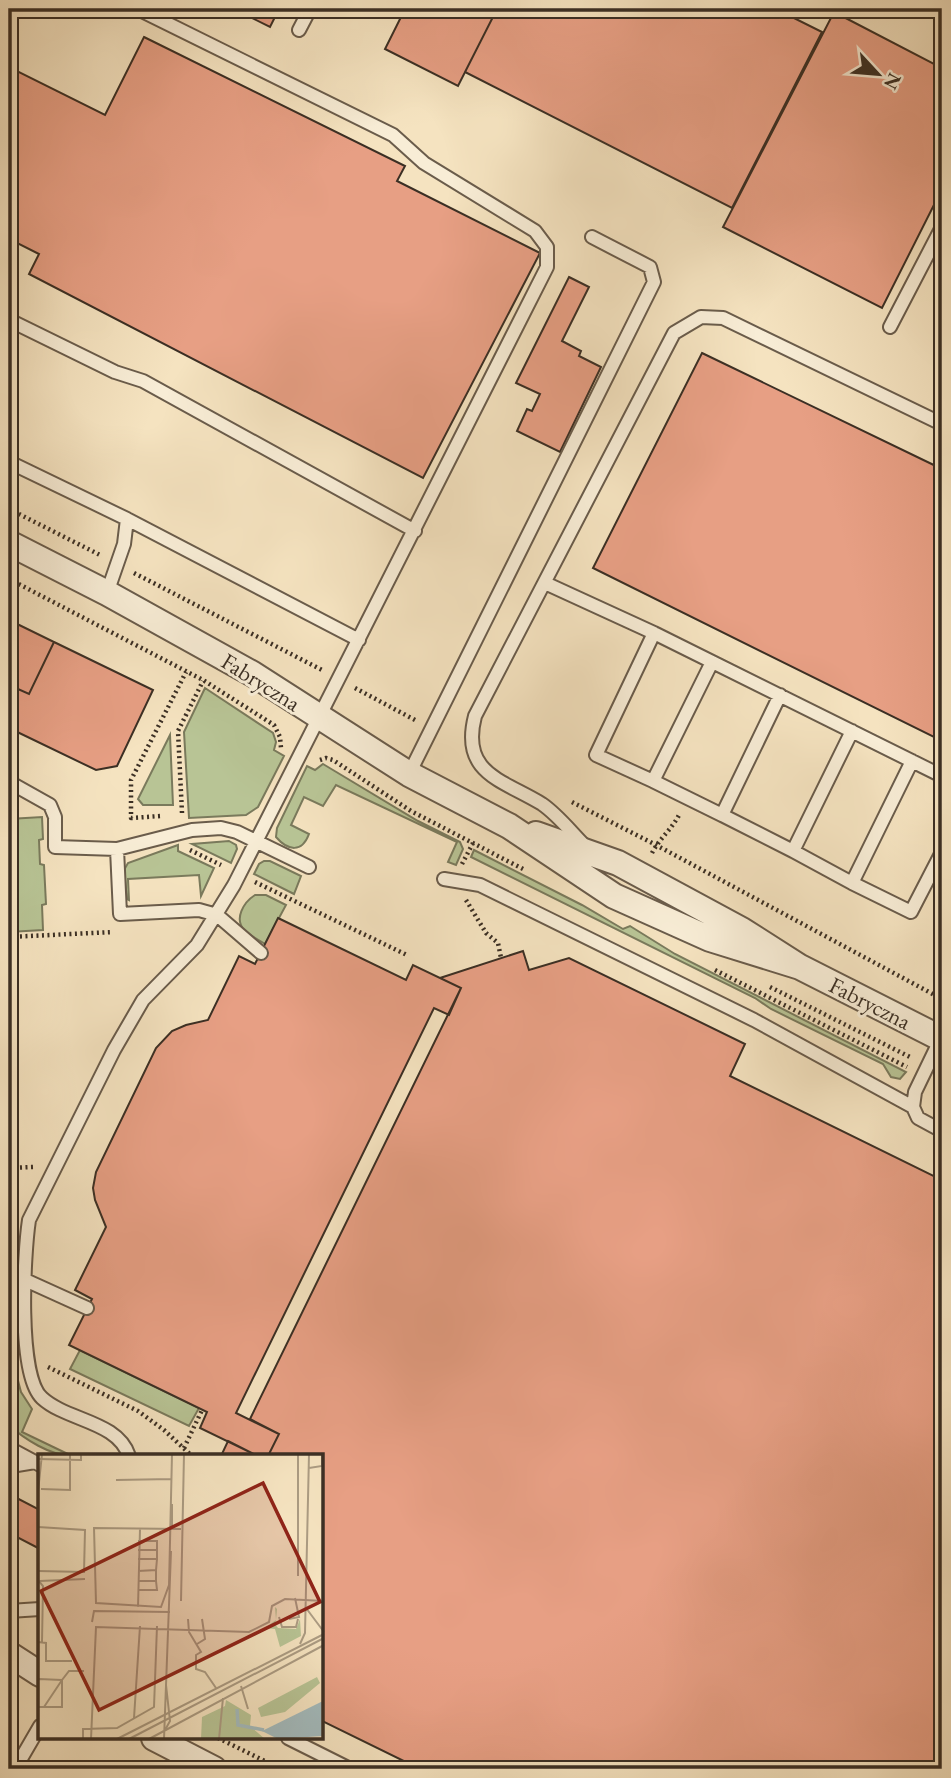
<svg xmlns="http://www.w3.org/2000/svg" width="951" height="1778" viewBox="0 0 951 1778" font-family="'EB Garamond',serif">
<rect width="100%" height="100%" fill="#f5e3c0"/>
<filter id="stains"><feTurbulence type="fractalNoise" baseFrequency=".00286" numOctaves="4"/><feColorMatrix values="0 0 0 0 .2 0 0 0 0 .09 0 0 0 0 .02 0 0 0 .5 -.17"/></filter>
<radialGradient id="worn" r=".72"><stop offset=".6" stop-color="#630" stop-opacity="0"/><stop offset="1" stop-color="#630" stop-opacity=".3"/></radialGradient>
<path fill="#b8c495" stroke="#7a7a5c" stroke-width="2" d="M205,688L273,733L276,742L274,750L284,756L258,807L246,815L189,818L184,732Z
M170,735L173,805H143L138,799Z
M323,764L418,821L460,842L463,849L456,865L448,862L457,842L336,785L323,806L304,797L291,825L309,834C302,853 288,851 276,837L277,828L307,766L315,770Z
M42,817L43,839L39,840L40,864L44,865L46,904L42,905L43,930L9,932V819Z
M229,841L236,845L237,849L231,863L192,844Z
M178,845V851L214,868L201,896L199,875L128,879L129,900L127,899L124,870L128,863Z
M474,850L582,905L623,929L630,926L675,954L906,1072L900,1079L891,1077L883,1064L771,1009L755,998L471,857Z
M264,861H270L301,876L294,894L254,874L259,864Z
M255,895H266L286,905L265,944C259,940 250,936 245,931C233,919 244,902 255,895Z
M80,1350L199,1408L189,1426L70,1369Z
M16,1373L21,1392L32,1409L22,1432L72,1456C51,1456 24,1439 9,1425V1374Z"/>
<path fill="#e79f84" stroke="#3b2f24" stroke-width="2" d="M234,9H279L270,27Z
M405,9H497L458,86L385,49Z
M497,9H776L822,32L732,208L465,72Z
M834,12L942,68V189L882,308L723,227Z
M144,37L405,166L397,181L540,253L423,478L29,274L39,254L9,239V67L105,115Z
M569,277L589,287L562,341L581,351L579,356L601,367L560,452L517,431L527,409L532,411L540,394L516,383Z
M702,353L942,469V741L593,568Z
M9,620L54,642L29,694L9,685Z
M54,642L153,690L117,766L96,770L9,728V685L29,694Z
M278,918L406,980L413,965L461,988L449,1015L434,1008L236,1413L279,1434L268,1456H258L200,1428L207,1412L69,1345L92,1299L75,1290L106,1227L95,1200L93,1188L96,1172L156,1048L172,1031L186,1025L208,1020L239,956L255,964Z
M523,951L529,970L569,958L745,1044L730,1076L942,1180V1769H420L322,1721V1456H268L279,1434L250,1419L461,988L440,978Z
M228,1441L258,1456H221Z
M9,1494L40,1510V1549L9,1533Z"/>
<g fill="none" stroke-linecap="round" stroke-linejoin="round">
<defs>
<path id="lane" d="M938,9L942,11
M299,30L310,9
M9,320L115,372L143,381L415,531
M890,327L942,227
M9,462L127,519L359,640
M545,583L654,633L942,776
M107,593L124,544L127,519
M712,662L653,781L722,815
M780,695L722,815L793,851
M852,731L793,851L852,883
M912,761L852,883L911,912L942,852
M409,774L654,282L650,267L592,237
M653,781L596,755L654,633
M9,782L50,805L55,817V847L117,849L192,830L221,828L237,832L309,867
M585,846C571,832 558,815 542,804C503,780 460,774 475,716L674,333L701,317L723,318L942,424
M117,849L120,914L199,910L217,915L261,953
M444,879L480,885L754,1020L913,1107L918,1118L942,1131
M913,1107L915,1092L942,1036
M23,1279L87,1308
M9,1448L35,1462
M129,1456C118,1421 67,1421 42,1398C17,1375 24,1253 29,1220L114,1050L143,1000L197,945L234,885L547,267V247L535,231L424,163L393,135L138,9
M9,1471L11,1466L35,1462L40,1465
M9,1611L40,1609
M288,1738L350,1769
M15,1769L40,1726"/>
<path id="street" d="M9,543L107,593L253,674L409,774L509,826L614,896L710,939L800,967
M536,834L618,863L742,930L800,967L942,1039
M9,1654L40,1674
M154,1738L214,1769"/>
</defs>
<use href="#lane" stroke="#6a5c4b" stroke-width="16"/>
<use href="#street" stroke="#6a5c4b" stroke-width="28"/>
<path stroke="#3b2f24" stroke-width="4.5" stroke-dasharray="2 3.5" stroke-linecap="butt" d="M9,509L102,556
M134,573L322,670
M9,579L203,680L274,725L280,737L281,748
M355,688L415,720
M320,760L326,758L333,760L411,811L523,869
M572,802L656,845L942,999
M182,813L178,731L203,681
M160,816L131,818V780L186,672
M190,850L221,865
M652,853C659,839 672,829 679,815
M462,864L473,843
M255,882L407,955
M466,900L486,933L498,943L501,958
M9,937L113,932
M715,970L907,1067
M770,987L912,1058
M9,1168L33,1167
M48,1367L138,1411L164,1430L192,1456
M184,1448L202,1410
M218,1738L281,1769"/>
<use href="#lane" stroke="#f8edd6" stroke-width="12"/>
<use href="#street" stroke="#f8edd6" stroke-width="24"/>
</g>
<g text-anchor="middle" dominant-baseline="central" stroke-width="6" stroke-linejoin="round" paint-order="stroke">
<g font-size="23" fill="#3b2f24" stroke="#f8edd6">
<text transform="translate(261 682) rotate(32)">Fabryczna</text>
<text transform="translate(870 1003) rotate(27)">Fabryczna</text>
</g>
</g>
<g transform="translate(38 1454)">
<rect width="285" height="285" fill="#f5e3c0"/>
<path d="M237,153L239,155L238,166L237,170L240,174L258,175L262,165L263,182L242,193L237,175L227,174L238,166ZM279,223L282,229L247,258L223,263L220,254ZM188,246L213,261L212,272L227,285H163L164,263L187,252Z" fill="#b8c495"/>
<path d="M285,247V282L240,285L224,277Z" fill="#a3bbbe"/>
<path fill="none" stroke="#a3bbbe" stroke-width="3.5" d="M199,255L200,271L226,276"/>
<path fill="none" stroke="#ab9b82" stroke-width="2" d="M0,5L43,6V0M271,14L284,12V0M78,26L134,25M3,35L32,36V0M0,38L4,0M134,50V73M0,73L47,76L46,118L0,117M100,87H119V96H100M100,105H119V96M100,117L118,116L119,105M260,122V0M0,126L5,132L4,188M2,127L47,125M100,127H118V116M131,131L123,153L58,149L56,74L143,75M131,132L134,0M100,136H119L118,127M143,147L146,0M100,153L102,75M268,154L286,178M241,163L244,173H258L260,165M150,165L151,178L163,198L158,201V215L167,218L178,234M251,165L261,163L257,144M54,168L56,157L132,158M0,188L8,189V207H34M159,190L167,185L164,165M262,190L267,179L271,0M0,216V251M1,225L24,226M203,232L210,255M0,253H24V226L31,217H46M6,253L24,226M96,264L102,172M127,276L132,267L128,231M45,285V275L79,274L116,253L119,172M53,285L58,173L211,178L231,168L234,152L247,145L286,147M79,285L286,180M91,285L286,184M111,285L286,191M126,285L133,97M181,285L185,244"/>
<path fill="#8f2418" fill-opacity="0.15" stroke="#8f2418" stroke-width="3.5" d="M225,29L282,148L61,256L3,137Z"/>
<rect width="285" height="285" fill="none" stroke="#3b2f24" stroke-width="3.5"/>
</g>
<rect width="951" height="1778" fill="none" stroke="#f5e3c0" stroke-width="35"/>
<rect x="10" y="10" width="930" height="1757" fill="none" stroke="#3b2f24" stroke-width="3.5"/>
<rect x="18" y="18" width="916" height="1743" fill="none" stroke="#3b2f24" stroke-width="2"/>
<g transform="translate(878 74) rotate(116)" stroke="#f8edd6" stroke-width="5" paint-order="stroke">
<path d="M0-5L12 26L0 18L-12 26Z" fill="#3b2f24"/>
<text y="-10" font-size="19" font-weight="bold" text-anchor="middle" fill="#3b2f24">N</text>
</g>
<rect width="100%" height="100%" filter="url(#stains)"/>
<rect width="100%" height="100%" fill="url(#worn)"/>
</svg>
